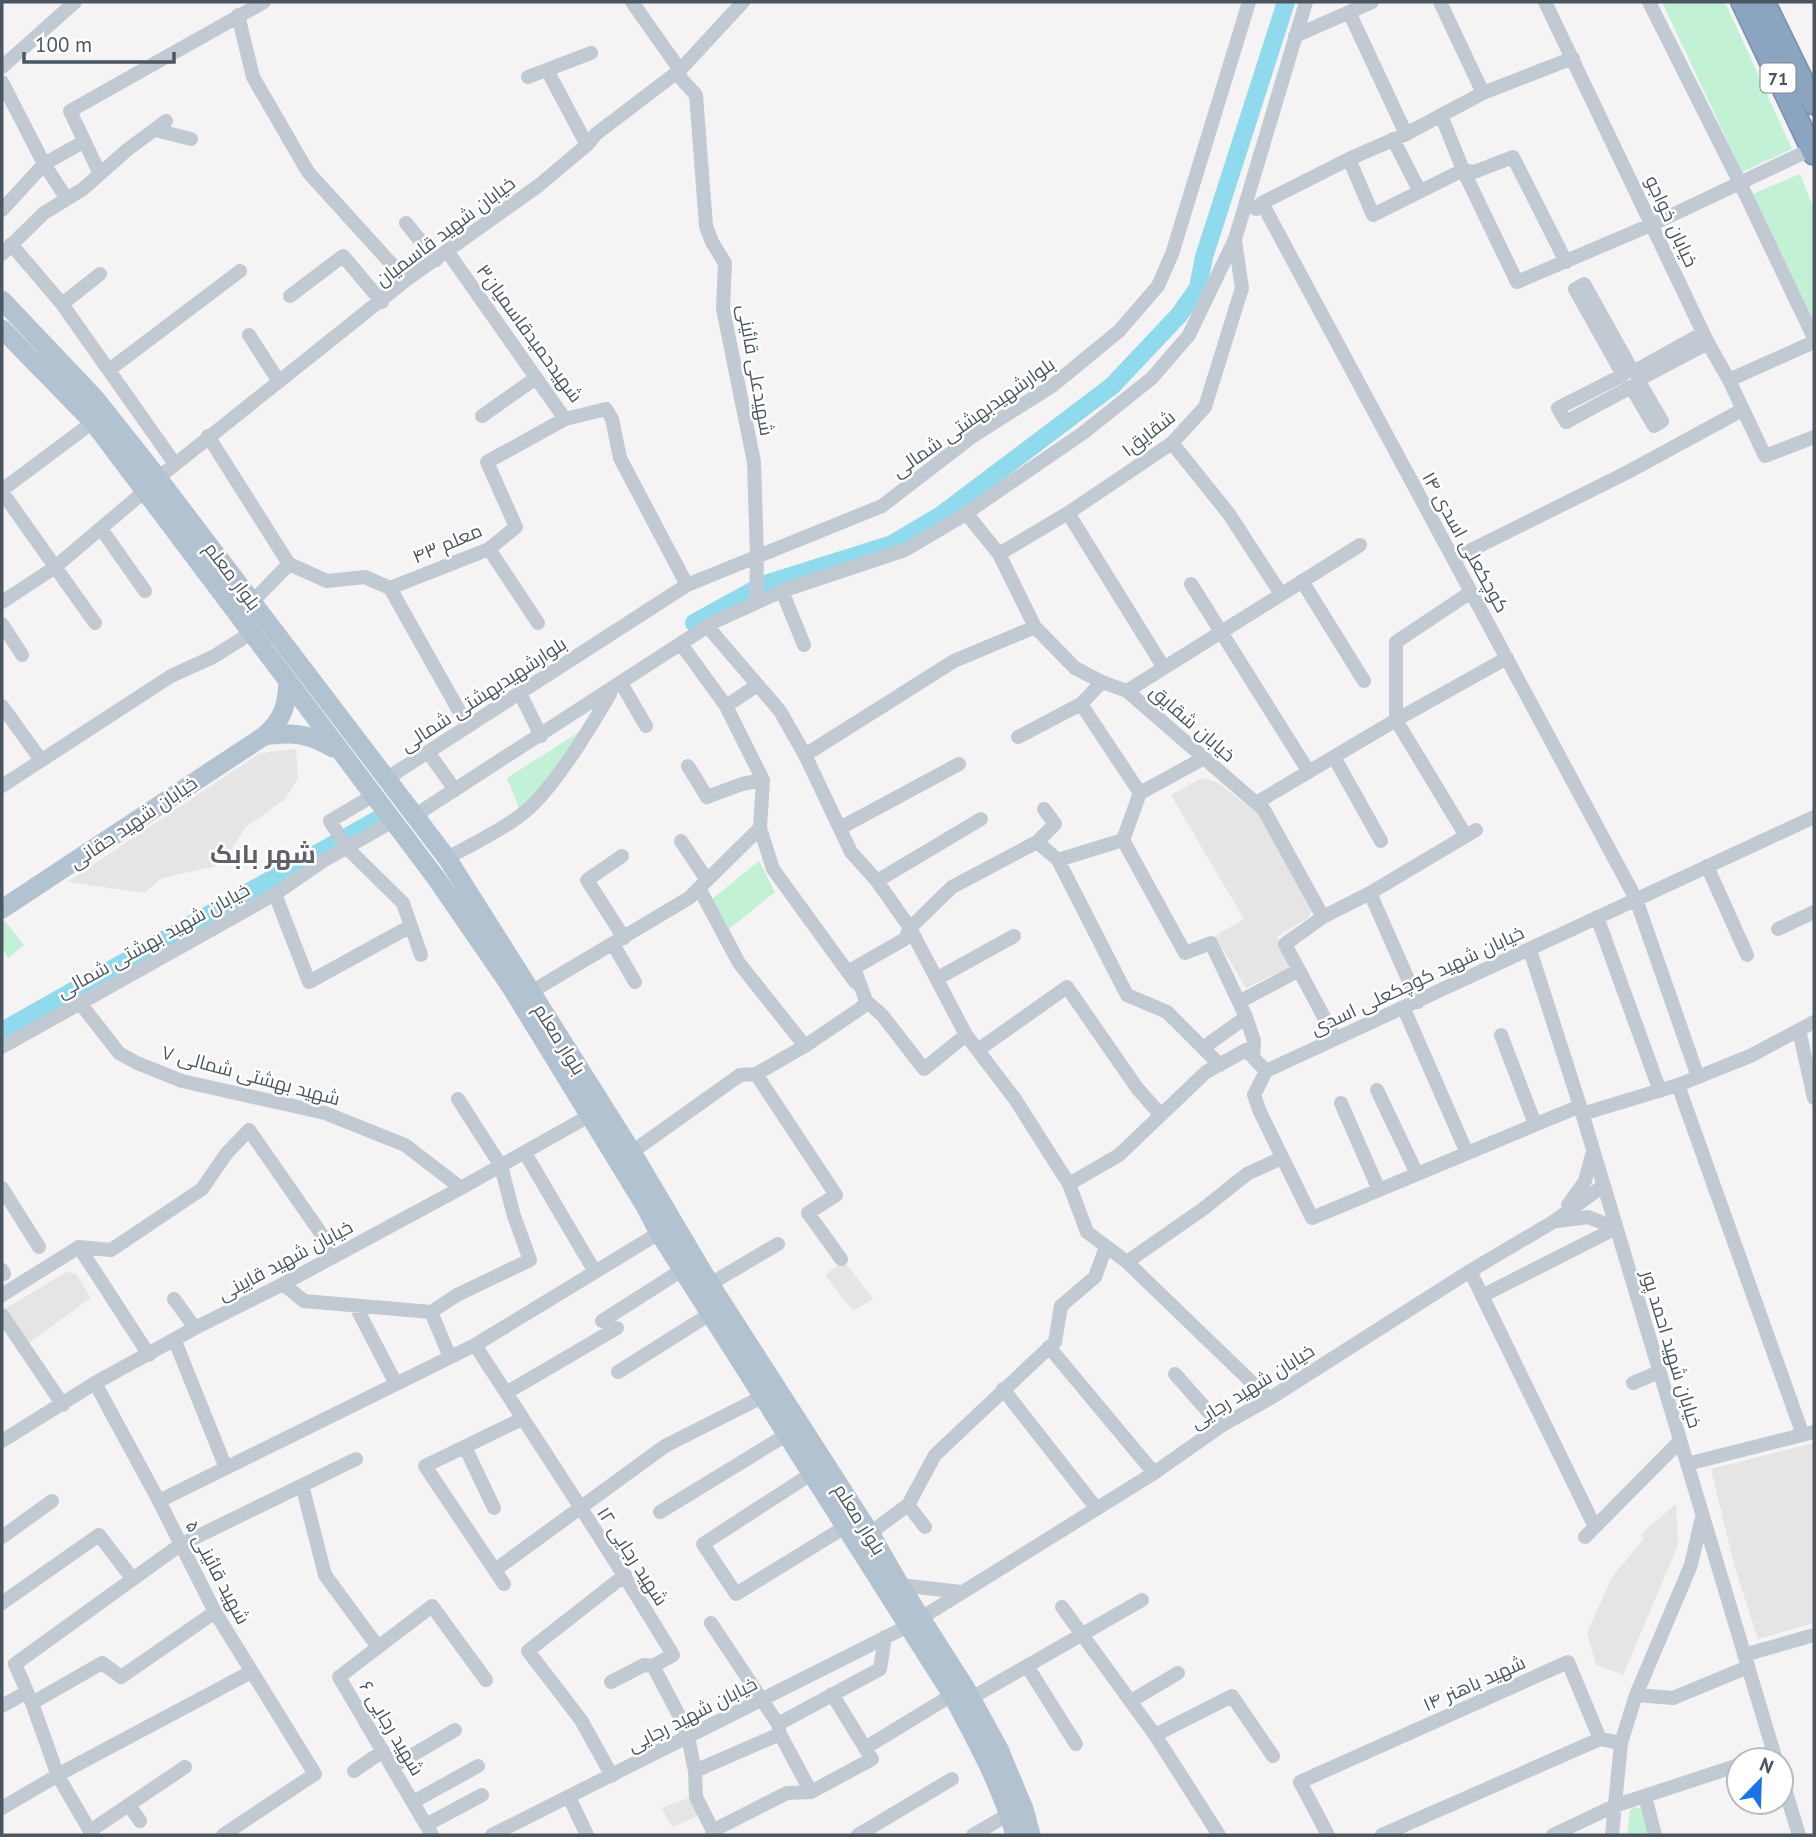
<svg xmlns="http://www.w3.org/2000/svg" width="1816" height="1837" viewBox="0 0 1816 1837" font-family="'PT Sans',Cairo,sans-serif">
<rect width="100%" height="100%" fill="#f5f3f3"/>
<path fill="#e6e4e5" d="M296,749L298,778L286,798L245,828L221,865L162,878L144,893L67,882L260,753Z
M1202,778L1218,783L1259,815L1316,903L1308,918L1277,936L1296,964L1246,988L1215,936L1244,919L1171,795Z
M844,1261L873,1299L853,1311L825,1275Z
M68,1271L77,1275L91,1298L27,1344L5,1309Z
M1814,1443V1623L1758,1639L1735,1568L1711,1469Z
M1676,1504L1678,1545L1623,1675L1596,1665L1587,1633L1612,1577L1644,1539L1641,1534Z
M692,1797L700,1815L673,1827L661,1808Z"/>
<path fill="#c3f1d5" d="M1662,2H1725L1792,149L1742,172Z
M1800,174L1814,209V321L1753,194Z
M593,723L524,820L507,778Z
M759,861L775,892L729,929L712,899Z
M4,920L24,945L8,958L2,949V921Z
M1635,1807L1642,1809L1650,1835H1627L1630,1810Z"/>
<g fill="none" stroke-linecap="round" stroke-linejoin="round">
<path stroke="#90daee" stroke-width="18" d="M694,623L765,584L892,544L941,515L1112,386L1179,315L1198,288L1204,257L1286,2
M2,1031L380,818"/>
<defs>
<path id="highway" d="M1742,2L1814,154
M1764,2L1814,104"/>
</defs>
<use href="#highway" stroke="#7690ad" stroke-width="24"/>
<path stroke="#c1cad2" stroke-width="14" d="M632,2L680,70
M1440,2L1483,93
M1545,2L1708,343L1729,380L1765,456L1814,437
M1649,2L1740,183L1814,338
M1349,12L1406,134
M238,15L253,77L308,172L406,280
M1295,36L1372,2
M2,67L75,2
M547,70L587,145
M676,73L696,95L706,226L712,242L725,263L723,309L754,462L757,557L756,603
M528,77L591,53
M2,82L44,164L67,199
M1441,115L1463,170L1517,282L1653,224L1812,149
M155,130L191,139
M1393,139L1419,190
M1349,159L1373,215L1463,170L1474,172L1513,157L1566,262
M100,174L70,111L264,2
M1262,203L1636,899L1698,1077
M1256,209L1262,203L1349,159L1406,134L1483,93L1573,58
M2,210L44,164L83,142
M406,223L436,260
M11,244L62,304L175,464
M447,251L565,419L606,409L612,419L620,458L687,585
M2,254L44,213L83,189L127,150L166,121
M290,296L343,256L382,302
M62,304L100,274
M1703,333L1633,372L1584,284L1575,289L1623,375L1558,408L1566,422L1631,387L1654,426L1662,421L1638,380L1708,343
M249,335L278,380
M109,370L240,271
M1729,380L1814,342
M482,416L536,378
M208,436L289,564
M1172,443L1229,514L1281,594
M158,478L406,280L538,186L587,145L596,134L680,70L743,2
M2,490L93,422
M2,492L95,623
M966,513L999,554L1035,627L1075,668L1102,682L1127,691L1264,810L1323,917L1285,944L1335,1038
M1068,513L1164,668
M102,530L145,591
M489,549L538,623
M999,554L1068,513L1172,443L1205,407L1242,288L1235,241
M1453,559L1626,473L1742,410
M1302,581L1364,681
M1191,584L1309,772
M390,588L467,725
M782,591L804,645
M2,602L54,568L146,490
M252,602L289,564L327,581L365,577L390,588L489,549L516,527L487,462L565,419
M2,624L22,655
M707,626L780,711L805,755L851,852L877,881L910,928L966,1035L1015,1099L1069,1184L1087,1232L1127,1262L1269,1399
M681,644L726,706L763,780L760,828L773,869L855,982
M621,683L646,726
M1127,691L1360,545
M520,693L541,736
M1081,704L1140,793
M2,706L41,760
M726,706L756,686
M1018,737L1081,704L1102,682
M428,752L455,790
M805,755L954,661L1035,627
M1334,757L1381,841
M688,766L707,797L742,784L763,780
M386,779L687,585L882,506L973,436L1052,386L1119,331L1158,286L1172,254L1249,2
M2,786L171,676L213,657L251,633
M1140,793L1204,758
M374,795L330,821L347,848L403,903L421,955
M1256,803L1396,720L1507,658
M414,816L714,622L782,591L905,550L959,518L1083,433L1152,378L1189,335L1235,239L1306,2
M840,828L959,764
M1466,836L1396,720V642L1471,592
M1123,840L1185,953L1211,943L1246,1017L1254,1041L1253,1057
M681,841L707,880
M1037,842L1055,824L1044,809
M622,856L587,880L624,938
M447,858C471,845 499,832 521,815C552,792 590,728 610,694
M1058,860L1127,995L1167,1012L1220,1065
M1707,866L1747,955
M877,881L981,819
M699,888L739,963L805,1046
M1370,893L1476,830
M275,894L309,982L411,926
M1323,917L1370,893L1418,1002
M1597,917L1660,1091
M1778,929L1814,912
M613,944L635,982
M1530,950L1580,1106L1776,1760
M938,978L1014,936
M531,992L689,898L760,828
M866,1001L882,1015L924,1069L966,1035
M1239,1002L1299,970
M80,1003L119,1053L137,1063L182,1081L325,1113L405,1145L461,1188
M1404,1009L1467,1153
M1799,1030L1814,1098
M1501,1035L1535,1124
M2,1047L275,894L323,861L393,821
M1203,1048L1246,1017
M978,1050L1067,987L1137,1088L1160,1114
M1266,1071L1254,1095L1260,1112L1312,1218L1580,1106
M756,1074L836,1195L808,1213L841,1259
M1678,1085L1803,1435
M1377,1090L1417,1174
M1341,1103L1379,1190
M1582,1114L1678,1085L1750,1056L1814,1022
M632,1152L740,1075L756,1074L805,1046L861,1008L866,1001L854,968L905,939L910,928L952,887L1037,842L1058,860L1123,840L1140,793
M525,1153L595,1272
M1069,1184L1119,1155L1206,1072L1246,1050L1266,1071L1814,817
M2,1188L39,1247
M1568,1205L1585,1181L1592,1155
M1558,1221L1588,1217L1616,1228
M659,1233L475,1345C542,1448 610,1550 673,1655L653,1666L681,1719L688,1737L695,1771L696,1797L715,1835
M79,1247L149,1355
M1127,1262L1203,1209L1247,1174L1282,1158
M2,1270L4,1274
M1470,1271L1595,1527
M283,1284L304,1301L431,1312L457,1295L530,1260L514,1216L501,1166L458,1099
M710,1284L778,1244
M2,1295L79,1247L111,1250L202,1189L226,1154L249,1130L336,1255
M1482,1296L1616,1228
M174,1299L195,1328
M355,1305L396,1384
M431,1312L450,1357
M2,1315L63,1405
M602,1321L682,1270
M175,1341L226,1468
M1049,1347L1154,1473
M618,1372L710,1314
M1175,1374L1221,1426
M95,1383L159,1501L215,1612L315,1774L223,1835
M1633,1383L1659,1372
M1003,1389L1097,1509
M506,1393L617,1328
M2,1441L95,1383L195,1328L283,1284L461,1188L589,1116
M465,1447L494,1508
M1687,1464L1814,1432
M811,1474L703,1544L736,1594L845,1527
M302,1485L325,1575L378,1647
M159,1501L475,1345
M908,1505L925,1527
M660,1512L786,1435
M870,1533L908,1505L935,1455L1055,1342L1061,1306L1095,1277L1106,1247
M2,1537L52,1501
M1585,1537L1679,1442
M495,1570L665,1446L762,1397
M504,1584L425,1466L522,1419
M900,1585L961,1592
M2,1603L99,1535L132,1578
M1062,1607L1155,1735L1219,1835
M921,1618L1154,1473L1221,1426L1269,1399L1470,1271L1553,1222L1603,1186
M711,1623L778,1724L780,1734L811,1792
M1744,1655L1814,1635
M1027,1666L1076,1744
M611,1682L644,1665L653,1666
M1636,1695L1673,1698L1748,1667
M971,1698L1142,1600
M1131,1701L1178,1673
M32,1703L102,1663L121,1677L215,1612
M2,1706L27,1692
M778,1724L880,1669L885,1637
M1155,1735L1232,1696L1273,1756
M865,1748L952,1695
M1754,1760L1774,1753
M185,1767L90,1831L58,1776L32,1703L15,1664L180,1545L356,1459
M392,1767L455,1730
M354,1771L383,1751
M695,1771L780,1734
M612,1776L581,1720L528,1651L625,1575
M1781,1776L1799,1835
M1645,1796L1655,1835
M569,1797L587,1835
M413,1802L478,1766
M129,1805L140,1821
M2,1808L65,1771L251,1672
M426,1825L482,1795
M712,1831L787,1793L811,1792L872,1759L832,1694
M432,1835L339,1677L432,1606L486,1680
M492,1835L908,1626
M858,1835L952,1779
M973,1835L1009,1814
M1328,1835L1300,1782L1568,1662L1600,1739L1621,1743
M1382,1835L1600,1739
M1553,1835L1614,1806L1739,1765
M1612,1835L1621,1743L1636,1695L1691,1565L1702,1517"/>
<path stroke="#b3c2d1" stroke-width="19" d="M2,300L94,397L148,465L447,858L632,1152L710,1284L870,1533L900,1585L965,1687L999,1749L1024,1809L1031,1835
M2,329L93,422L436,878L509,984L645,1206L659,1233L952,1695C976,1740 1001,1785 1015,1835
M264,736C293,732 307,733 333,748
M2,909L264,736C283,720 287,705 288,682"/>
<use href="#highway" stroke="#8ba5c1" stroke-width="21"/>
</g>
<g text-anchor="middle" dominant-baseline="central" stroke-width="5" stroke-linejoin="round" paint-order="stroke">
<rect fill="#fff" stroke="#808990" stroke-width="2" x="1760.5" y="63.5" width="35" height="29" rx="5"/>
<g font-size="18" font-weight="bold" fill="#4a5661">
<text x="1778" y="78">71</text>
</g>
<g font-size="19" fill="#4a5661" stroke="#fff">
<text transform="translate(1672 221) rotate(65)">خیابان خواجو</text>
<text transform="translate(445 231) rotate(-37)">خیابان شهید قاسمیان</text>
<text transform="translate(530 333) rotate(54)">شهیدحمیدقاسمیان۳</text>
<text transform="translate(756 370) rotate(80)">شهیدعلی قائینی</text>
<text transform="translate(973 417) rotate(-35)">بلوارشهیدبهشتی شمالی</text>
<text transform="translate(1148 433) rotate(-38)">شقایق۱</text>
<text transform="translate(1466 542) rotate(61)">کوچکعلی اسدی ۱۴</text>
<text transform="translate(447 543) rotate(-23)">معلم ۴۳</text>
<text transform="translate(233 576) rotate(53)">بلوار معلم</text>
<text transform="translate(483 694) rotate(-33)">بلوارشهیدبهشتی شمالی</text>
<text transform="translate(1193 723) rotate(41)">خیابان شقایق</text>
<text transform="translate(133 822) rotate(-34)">خیابان شهید حقانی</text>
<text transform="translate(153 940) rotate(-29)">خیابان شهید بهشتی شمالی</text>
<text transform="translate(1417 980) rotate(-25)">خیابان شهید کوچکعلی اسدی</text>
<text transform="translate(560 1039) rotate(58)">بلوار معلم</text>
<text transform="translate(251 1075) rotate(15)">شهید بهشتی شمالی ۷</text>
<text transform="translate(285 1260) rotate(-28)">خیابان شهید قایینی</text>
<text transform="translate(1672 1349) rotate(73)">خیابان شهید احمد پور</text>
<text transform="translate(1252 1386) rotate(-32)">خیابان شهید رجایی</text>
<text transform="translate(860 1519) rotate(58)">بلوار معلم</text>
<text transform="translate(633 1556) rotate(57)">شهید رجایی ۱۲</text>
<text transform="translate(218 1572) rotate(62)">شهید قائینی ۵</text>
<text transform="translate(1474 1683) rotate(-24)">شهید باهنر ۱۴</text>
<text transform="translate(692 1714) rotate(-27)">خیابان شهید رجایی</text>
<text transform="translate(392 1728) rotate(59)">شهید رجایی ۶</text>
</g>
<g font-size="26" font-weight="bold" fill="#5f6368" stroke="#fff">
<text x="263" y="853">شهر بابک</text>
</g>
</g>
<rect width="1816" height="1837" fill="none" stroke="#4a5661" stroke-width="7"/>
<g transform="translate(1760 1781) rotate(23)"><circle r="33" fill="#ffffff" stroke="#b7bbc0" stroke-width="2"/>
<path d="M0-5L12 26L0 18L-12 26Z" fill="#1a73e8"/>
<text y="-10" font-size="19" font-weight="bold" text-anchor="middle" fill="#4a5661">N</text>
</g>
<path d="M24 52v10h150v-10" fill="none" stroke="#4a5661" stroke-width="3.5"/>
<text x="35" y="52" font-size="21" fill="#4a5661" stroke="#ffffff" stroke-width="5" paint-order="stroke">100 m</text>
</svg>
